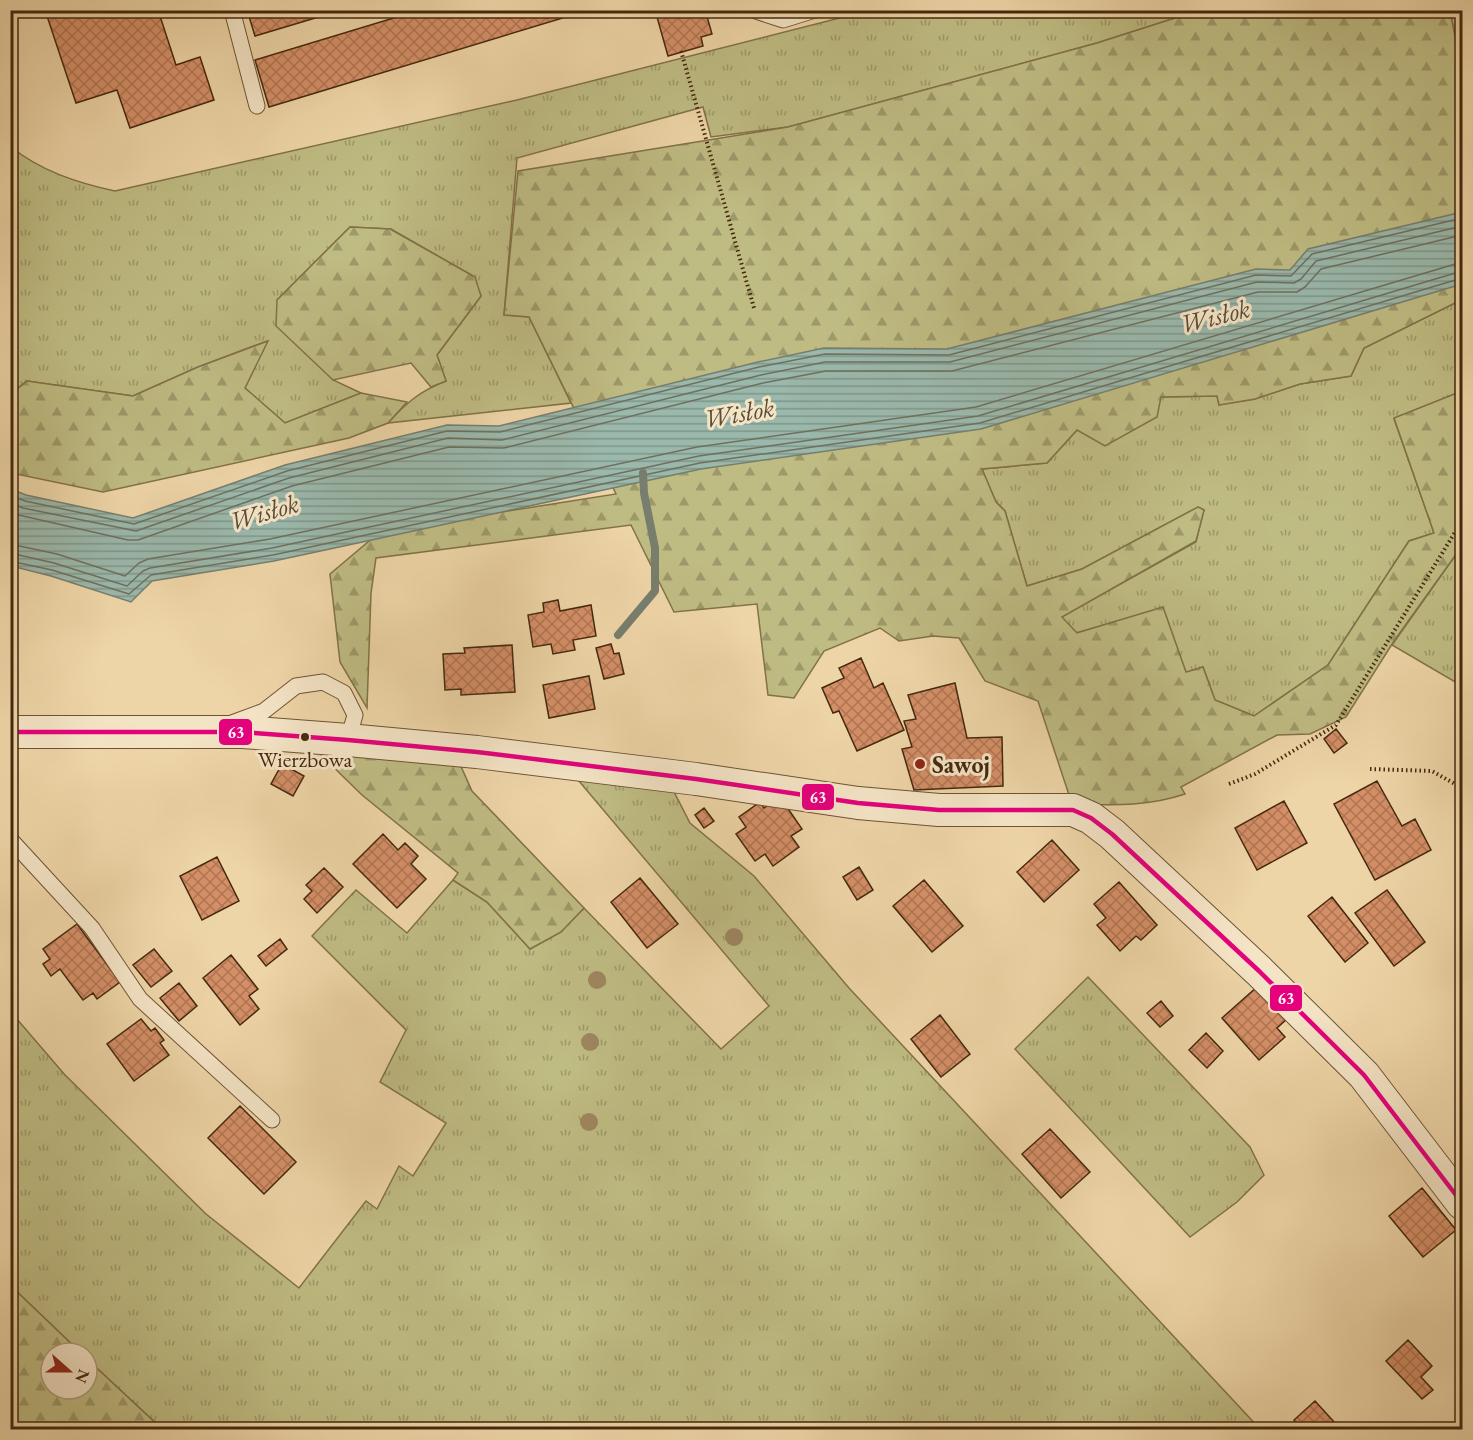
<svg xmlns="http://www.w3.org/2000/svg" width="1473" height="1440" viewBox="0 0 1473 1440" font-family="'EB Garamond',serif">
<defs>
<pattern id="grass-tufts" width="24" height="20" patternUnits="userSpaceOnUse" patternTransform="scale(1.5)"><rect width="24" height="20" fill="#bfbc83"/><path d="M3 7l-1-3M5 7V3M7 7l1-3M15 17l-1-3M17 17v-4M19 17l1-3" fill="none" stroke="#9d996a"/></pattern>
<pattern id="forest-firs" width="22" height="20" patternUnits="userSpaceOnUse" patternTransform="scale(1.5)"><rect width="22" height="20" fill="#bfbc83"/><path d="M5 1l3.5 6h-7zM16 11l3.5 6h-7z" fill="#9d996a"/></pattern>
<pattern id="water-rules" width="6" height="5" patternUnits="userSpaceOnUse" patternTransform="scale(1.5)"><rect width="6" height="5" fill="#9ab8ac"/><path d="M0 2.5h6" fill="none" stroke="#7f968a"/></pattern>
<pattern id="building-cross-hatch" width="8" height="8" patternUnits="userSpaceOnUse" patternTransform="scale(1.5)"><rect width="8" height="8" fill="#d58f67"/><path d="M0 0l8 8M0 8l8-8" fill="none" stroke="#af7553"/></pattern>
</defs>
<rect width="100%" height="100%" fill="#eed5a7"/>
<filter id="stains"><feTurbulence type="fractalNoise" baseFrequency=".00333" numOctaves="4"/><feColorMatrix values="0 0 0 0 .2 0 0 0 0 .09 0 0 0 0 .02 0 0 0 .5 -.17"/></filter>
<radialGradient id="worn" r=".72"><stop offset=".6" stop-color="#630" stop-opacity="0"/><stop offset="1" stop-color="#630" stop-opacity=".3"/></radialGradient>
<path fill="url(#grass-tufts)" stroke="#827248" stroke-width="1.5" d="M867,11H1197L1097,43L788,127L711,137L703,107L517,158L504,315L529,317L571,403L388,423C406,403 420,391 446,381L437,355L481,296L473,276L391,229L350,227L277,300L333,380L361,393L285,423L245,388L267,341L198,367L133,396L27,381L11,393L10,146C40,171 78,183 115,191L517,100Z
M1450,11H1462V71Z
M1457,302H1462V391L1394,419L1434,533L1409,541L1328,665L1254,716L1215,700L1203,667L1186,673L1163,608L1076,633L1061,617L1196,542L1204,510L1198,507L1082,569L1027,586L1005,511L996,502L982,469L1047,463L1077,430L1161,397L1217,396L1219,405L1255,399L1300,384L1351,376L1364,348Z
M1462,546V686L1392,645Z
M573,774L672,788L690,823L754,876L849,988L1260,1429L268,1430L262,1424L259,1429H162L87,1359V1353H81L11,1286L10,1011L65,1075L206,1214L299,1288L366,1201L377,1209L399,1166L413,1176L446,1123L380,1082L406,1030L312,936L356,890L407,933L453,880L487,902L530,949L561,932L584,908L721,1049L769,1006Z
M1088,977L1250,1147L1264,1175L1237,1202L1190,1237L1015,1049Z"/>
<path fill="url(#forest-firs)" stroke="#827248" stroke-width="1.5" d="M1197,11H1450L1462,71V302H1457L1364,348L1351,376L1300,384L1255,399L1219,405L1217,396L1161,397L1157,417L1105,446L1077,430L1047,463L982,469L996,502L1005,511L1027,586L1082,569L1198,507L1204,510L1196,541L1062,617L1077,633L1163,607L1186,672L1203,667L1215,700L1254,716L1328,665L1409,541L1434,533L1394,418L1462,391V546L1394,641L1346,717L1310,734L1277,735L1181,787L1185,794C1146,807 1113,805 1072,804L1038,701L985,681L959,638L933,636L899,641L880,628L824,651L794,698L768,695L757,604L674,612L631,525L376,558L371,593L367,708L340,662L330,574L381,531L616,494L529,317L504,315L518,171L788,127L1097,43Z
M350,227L390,229L475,277L481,296L437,355L446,381L431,387L411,363L333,380L276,326L277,300Z
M268,341L245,388L285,423L361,393L407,402L388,423L349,438L103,492L11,473V394L27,381L133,396L198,367Z
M318,752L459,762L472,791L584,908L561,932L530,949L487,902L453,880L458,873L362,795Z
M11,1286L81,1353H51V1389H87V1359L162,1429H11Z"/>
<path fill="url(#water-rules)" stroke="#787e6d" stroke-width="1.5" d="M1462,212V284L981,429L701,469L274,561L152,581L131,602L51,576L11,566V489L26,495L133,518L285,465L447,425L499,426L758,362L824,348L947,349L1256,269L1290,270L1308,249Z"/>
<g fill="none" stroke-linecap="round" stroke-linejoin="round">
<path stroke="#70705d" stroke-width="1.5" d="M10,495L25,501L134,524L287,471L447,431L500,432L759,367L825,354L949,355L1256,275L1291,276L1312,254L1462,218
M10,503L23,508L136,531L289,478L448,438L502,440L761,375L825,362H950L1257,282L1294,283L1301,279L1316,261L1462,226
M10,513L128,540H138L292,486L449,447L504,448L763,383L826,371H952L1258,292H1297L1305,287L1321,269L1462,235
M10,544L57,554L125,576L139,563L148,559L270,539L697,447L976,407L1462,262
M10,553L54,563L127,586L143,571L150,568L272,548L699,456L978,416L1462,271
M10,561L52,570L129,594L151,575L273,555L700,463L980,423L1462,278"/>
<path stroke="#787e6d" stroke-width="8" d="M618,635L655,591V548L644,493L643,473"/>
</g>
<path fill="url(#building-cross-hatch)" stroke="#45280e" stroke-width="1.5" d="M45,10H158L176,65L200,57L214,100L130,128L117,90L76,103Z
M247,10H342L255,36Z
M420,10H589L269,107L255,60Z
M680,10H694L696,16L706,13L712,34L701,37L703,46L668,56L657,17Z
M558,600L560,611L591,605L596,636L573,640L575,650L553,654L551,644L533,647L528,615L544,612L543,603Z
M611,644L614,654L619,653L624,674L604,679L596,648Z
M512,645L515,692L461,695V689L445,690L443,654L465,653L464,648Z
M861,658L874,688L883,683L904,730L857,751L839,711L833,713L822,688L844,678L839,668Z
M589,676L595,709L549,718L543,685Z
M955,683L967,738L1002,737L1003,786L914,790L902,749L912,747L904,721L916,719L908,695Z
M1336,729L1347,743L1334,753L1324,739Z
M282,764L304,776L293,796L271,784Z
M1377,781L1402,826L1415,819L1431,850L1375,880L1334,804Z
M780,797L802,829L791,836L799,847L773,866L765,854L755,861L736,834L746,827L739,817L760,802L764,808Z
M1284,801L1307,843L1257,870L1235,828Z
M704,808L714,821L704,828L695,815Z
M383,834L398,850L405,843L418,856L411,864L426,879L397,908L353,864Z
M1052,840L1079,870L1044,902L1017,872Z
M217,857L239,901L202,920L180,876Z
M859,867L873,890L857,900L843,877Z
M324,868L343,887L317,913L304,899L312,891L306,885Z
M640,878L678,924L647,948L611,902Z
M924,880L963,926L932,952L893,906Z
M1119,882L1157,925L1141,940L1136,936L1120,951L1097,925L1106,918L1094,904Z
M1387,890L1425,942L1394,966L1355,913Z
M1332,897L1368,943L1345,962L1308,916Z
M77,924L120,982L97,999L93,993L83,1000L60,969L51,976L43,964L50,959L43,949Z
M280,939L287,949L266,966L258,956Z
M154,949L172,971L151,987L133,965Z
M231,955L258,989L249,996L259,1009L240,1025L203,978Z
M179,983L197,1006L179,1021L160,998Z
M1258,986L1287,1019L1277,1028L1285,1037L1259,1060L1222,1018Z
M1161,1001L1173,1016L1160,1027L1147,1013Z
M940,1015L970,1054L941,1077L911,1039Z
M141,1019L151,1031L155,1028L164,1040L160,1043L169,1055L134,1081L107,1044Z
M1206,1033L1223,1051L1207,1068L1189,1050Z
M240,1106L296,1162L264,1194L208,1138Z
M1050,1129L1090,1172L1061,1198L1022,1154Z
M1422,1188L1456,1230L1423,1257L1389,1216Z
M1408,1340L1432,1366L1421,1377L1433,1390L1422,1399L1386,1361Z
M1315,1401L1335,1423L1327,1430H1302L1294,1420Z"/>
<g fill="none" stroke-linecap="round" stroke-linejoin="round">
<defs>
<path id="lane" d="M232,10L257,106
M753,10L783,20L815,10
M229,724L264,711L296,686L323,682L344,693L355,715L348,740
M10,839L92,928L140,999L272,1120"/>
<path id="street" d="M10,732H242L348,740L477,752L696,779L858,803L939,810H1073L1091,818L1112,834L1259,971L1364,1075L1462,1203"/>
</defs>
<use href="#lane" stroke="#6f5334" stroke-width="17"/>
<use href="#street" stroke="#6f5334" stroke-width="34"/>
<path stroke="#45280e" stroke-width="4" stroke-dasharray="1.5 3" stroke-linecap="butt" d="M681,51L754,308
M1370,769L1432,771L1462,788
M1229,784L1255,774L1336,725L1462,521"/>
<use href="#lane" stroke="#f4e4c6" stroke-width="15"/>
<use href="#street" stroke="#f4e4c6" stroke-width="32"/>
<defs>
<path id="bus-1" d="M10,732H242L348,740L477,752L696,779L858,803L939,810H1073L1091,818L1112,834L1259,971L1364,1075L1462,1203"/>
</defs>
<use href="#bus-1" stroke="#f4e4c6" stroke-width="9"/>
<use href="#bus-1" stroke="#e5007d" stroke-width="4.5"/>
</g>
<g fill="#9e8660">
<circle cx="734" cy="937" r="9"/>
<circle cx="597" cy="980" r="9"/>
<circle cx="590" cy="1042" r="9"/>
<circle cx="589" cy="1122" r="9"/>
</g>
<circle fill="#45280e" stroke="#f4e4c6" stroke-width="2" cx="305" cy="737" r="5"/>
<circle fill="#8f2418" stroke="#f4e4c6" stroke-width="2" cx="920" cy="764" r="6"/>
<g text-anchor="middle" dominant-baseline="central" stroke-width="6" stroke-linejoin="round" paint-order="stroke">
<g font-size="22" fill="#45280e" stroke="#f4e4c6">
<text x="305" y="759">Wierzbowa</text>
</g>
<g font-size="24" font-weight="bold" fill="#45280e" stroke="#f4e4c6" text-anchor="start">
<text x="932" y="764">Sawoj</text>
</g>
<g font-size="26" font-style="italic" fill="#5a4c36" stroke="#f4e4c6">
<text transform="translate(1215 316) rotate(-14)">Wisłok</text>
<text transform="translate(739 413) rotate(-10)">Wisłok</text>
<text transform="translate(264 512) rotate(-16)">Wisłok</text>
</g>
</g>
<g stroke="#f4e4c6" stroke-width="2">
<rect x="218" y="718" width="35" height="28" rx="6" fill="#e5007d"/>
<rect x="801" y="783" width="34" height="28" rx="6" fill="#e5007d"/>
<rect x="1269" y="984" width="34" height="28" rx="6" fill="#e5007d"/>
</g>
<g font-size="16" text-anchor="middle" font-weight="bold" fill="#fff">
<text x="236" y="738">63</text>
<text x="818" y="803">63</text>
<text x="1286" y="1004">63</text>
</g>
<rect width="1473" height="1440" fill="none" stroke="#eed5a7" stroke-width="36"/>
<rect x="12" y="12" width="1449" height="1416" fill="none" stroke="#45280e" stroke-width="3"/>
<rect x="18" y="18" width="1437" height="1404" fill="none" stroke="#45280e" stroke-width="1.5"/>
<g transform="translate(69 1371) rotate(111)"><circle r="28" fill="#f4e4c6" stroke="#ae997c" stroke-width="1.5"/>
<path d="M0-4.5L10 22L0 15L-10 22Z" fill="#8f2418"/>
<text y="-9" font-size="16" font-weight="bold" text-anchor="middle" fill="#45280e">N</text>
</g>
<rect width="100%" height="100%" filter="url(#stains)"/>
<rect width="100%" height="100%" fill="url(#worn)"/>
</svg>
